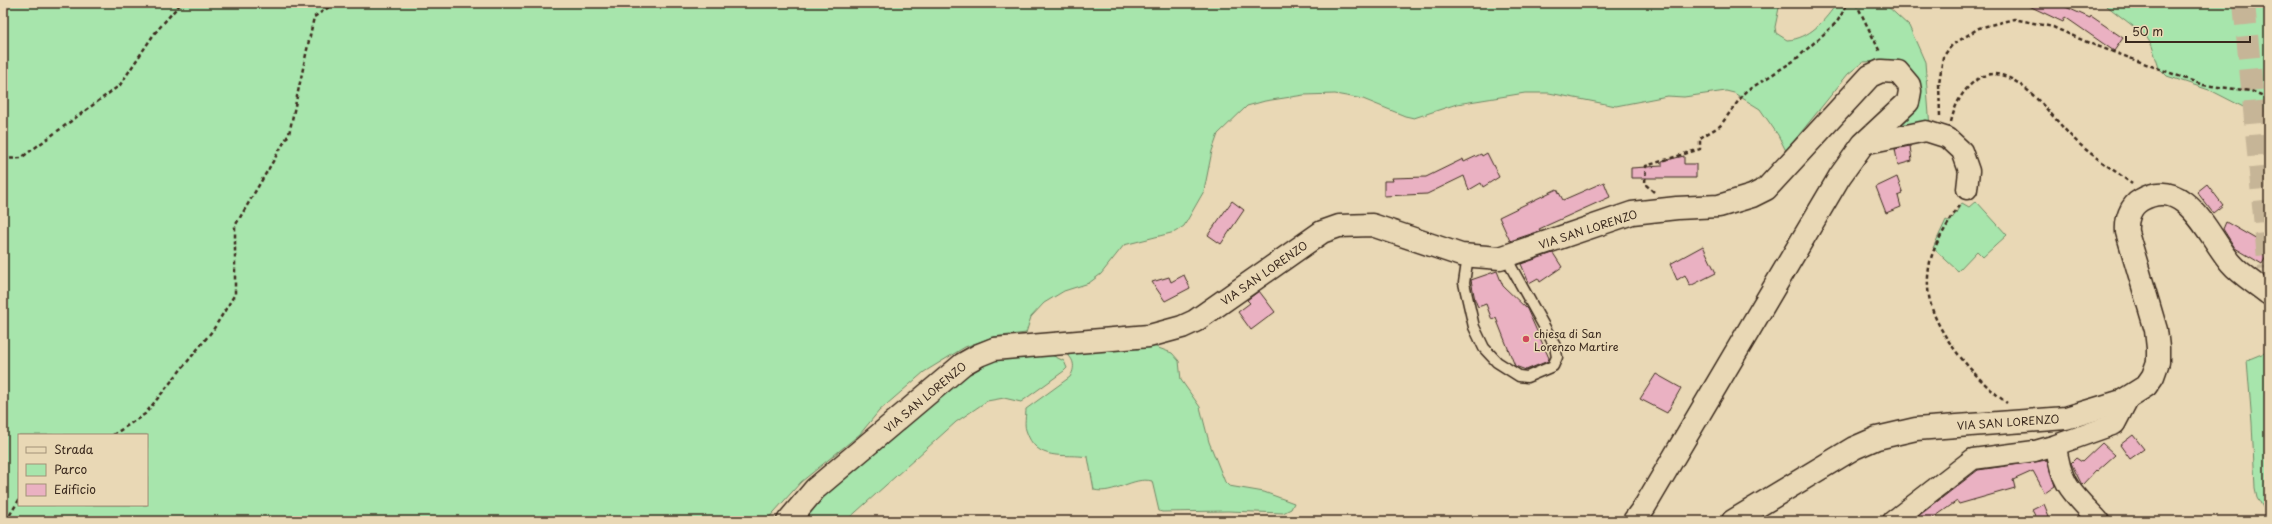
<svg xmlns="http://www.w3.org/2000/svg" width="2272" height="524" viewBox="0 0 2272 524" font-family="'Playpen Sans',sans-serif">
<rect width="100%" height="100%" fill="#e9d8b5"/>
<filter id="ink" filterUnits="userSpaceOnUse"><feTurbulence type="fractalNoise" baseFrequency=".025" numOctaves="2"/><feDisplacementMap in="SourceGraphic" scale="8" xChannelSelector="R" yChannelSelector="G"/><feConvolveMatrix kernelMatrix="1 2 1 2 8 2 1 2 1" color-interpolation-filters="sRGB"/></filter>
<g filter="url(#ink)">
<path fill="#a7e5ac" stroke="#718865" fill-rule="evenodd" d="M3,3H1780L1775,27L1776,33L1787,40C1810,39 1825,20 1837,3H1884L1909,26L1925,62L1930,128L1889,138L1908,102L1882,61L1863,62L1848,74L1786,151L1778,135L1760,109L1734,93L1726,91L1684,97L1667,96L1616,106L1549,93H1525L1457,104L1414,118L1405,116L1363,99L1335,94L1304,95L1265,101L1247,106L1218,134L1212,151L1204,191L1184,226L1175,232L1124,245L1101,274L1089,283L1064,291L1044,303L1031,317L1026,333L993,337L965,347L924,372L879,411L860,434L801,482L766,521H3ZM19,435H147V505H19Z
M2103,3H2269V111L2253,112L2212,91L2167,76L2159,68L2152,46L2146,36Z
M1976,201L2007,235L1983,257L1977,251L1958,271L1933,248L1946,220L1950,222L1962,203L1969,207Z
M1153,346L1172,353L1179,361L1181,380L1200,407L1209,442L1225,482L1229,486L1264,492L1294,503L1291,509L1283,513L1228,511L1162,512L1159,511L1152,481C1133,476 1114,495 1094,490L1088,457C1064,453 1036,463 1026,430C1024,424 1026,415 1026,409L1070,377C1077,365 1073,356 1060,350Z
M1041,350L1064,361L1067,368L1064,371L1021,402L1004,398L987,401L956,422L846,521H783L950,370Z
M2269,351V518L2257,497L2255,488L2252,423L2247,360Z"/>
<path fill="#eab1c2" stroke="#3b2a1e" d="M2023,3H2057L2090,18L2091,16L2123,38L2114,51L2065,17L2063,22Z
M1910,146L1912,161L1898,165L1895,149Z
M1487,153L1499,177L1483,187L1481,183L1469,190L1464,176L1427,194L1384,196V181H1393L1392,178L1426,177L1463,159L1464,162L1481,154L1482,156Z
M1684,156V164H1696V178H1631V168L1662,166V161Z
M1897,177L1903,194L1898,196L1901,207L1886,213L1876,187Z
M1604,182L1610,197L1539,229L1540,231L1510,241L1499,217L1557,189L1563,200Z
M2207,184L2223,205L2213,213L2197,192Z
M1232,201L1244,210L1221,244L1208,235Z
M2226,222L2266,245L2269,252L2262,264L2235,248L2223,229Z
M1703,246L1716,273L1690,286L1685,275L1677,280L1670,264Z
M1553,253L1562,267L1540,282L1538,278L1529,283L1521,264Z
M1497,271L1503,286L1527,309L1549,358L1548,361L1526,370L1515,366L1496,318L1492,320L1486,304L1478,307L1475,300L1471,280Z
M1184,275L1190,288L1165,301L1152,282L1169,277L1171,282Z
M1259,291L1275,312L1251,330L1238,312L1250,303L1247,300Z
M1656,374L1681,388L1667,413L1640,399Z
M2133,435L2144,449L2130,459L2120,445Z
M2102,443L2115,455L2097,471L2096,470L2082,485L2071,463L2076,458L2082,462Z
M2047,460L2055,486L2045,493L2033,471L2013,480L2015,488L1959,504L1957,501L1929,521H1912L1978,470Z
M2044,504L2051,521H2038L2032,510Z"/>
<g fill="none" stroke-linecap="round" stroke-linejoin="round">
<path stroke="#c6b597" stroke-width="22" stroke-dasharray="22 11" stroke-linecap="butt" d="M2244,3L2269,269"/>
<defs>
<path id="lane" d="M1468,256L1464,283L1474,327L1484,348L1497,362L1519,376L1527,377L1553,366L1557,357L1555,346L1505,256"/>
<path id="street" d="M1863,144L1926,131L1948,138L1962,151L1969,171L1967,189
M1893,521L1973,459L2035,451L2056,445
M2099,521C2072,492 2061,486 2056,445L2115,424L2129,397"/>
<path id="secondary" d="M788,521L815,489L963,364L979,355L994,349L1149,336L1182,327L1195,321L1322,232L1339,226L1372,225L1461,255L1500,258L1632,213L1677,208L1719,206L1752,196L1766,189L1870,76L1881,71L1898,72L1909,85L1910,91L1908,102L1863,144L1840,176L1645,506L1634,521
M1733,521L1854,448L1877,438L1916,429L2066,418L2122,401L2146,386L2153,376L2158,362V348L2156,330L2127,232C2126,220 2130,206 2141,200C2186,174 2209,238 2231,263C2241,275 2257,284 2269,294"/>
</defs>
<use href="#lane" stroke="#3b2a1e" stroke-width="13"/>
<use href="#street" stroke="#3b2a1e" stroke-width="23"/>
<use href="#secondary" stroke="#3b2a1e" stroke-width="25"/>
<path stroke="#3b2a1e" stroke-width="2.5" stroke-dasharray="4 3" stroke-linecap="butt" d="M1856,3L1880,52
M1940,116L1939,83L1943,57L1952,45L1979,28L2014,19L2053,27L2089,43L2203,85L2251,91L2269,98
M1951,122C1955,105 1961,92 1975,81C2009,53 2051,117 2073,138C2090,155 2113,169 2132,184
M3,159L21,158L120,85L154,34L181,3
M1654,192L1645,184L1646,166L1700,149V138L1720,126L1745,92L1795,60L1837,22L1848,3
M1959,205C1949,224 1935,241 1930,262C1927,277 1927,291 1931,305C1940,339 1979,382 2007,403
M113,435L145,414L213,330L235,294V226L289,134L314,17L335,3
M6,521L19,500"/>
<use href="#lane" stroke="#e9d8b5" stroke-width="10"/>
<use href="#street" stroke="#e9d8b5" stroke-width="20"/>
<use href="#secondary" stroke="#e9d8b5" stroke-width="22"/>
</g>
</g>
<circle fill="#d1495b" stroke="#e9d8b5" stroke-width="1.5" cx="1526" cy="339" r="4"/>
<g text-anchor="middle" dominant-baseline="central" stroke-width="3" stroke-linejoin="round" paint-order="stroke">
<g font-size="11" fill="#3b2a1e" stroke="#e9d8b5">
<text transform="translate(1588 229) rotate(-18)">VIA SAN LORENZO</text>
<text transform="translate(1264 273) rotate(-35)">VIA SAN LORENZO</text>
<text transform="translate(925 397) rotate(-40)">VIA SAN LORENZO</text>
<text transform="translate(2008 422) rotate(-4)">VIA SAN LORENZO</text>
</g>
<g font-size="11" fill="#3b2a1e" stroke="#e9d8b5" text-anchor="start">
<text x="1534" y="333">chiesa di San<tspan x="1534" dy="13">Lorenzo Martire</tspan></text>
</g>
</g>
<rect width="2272" height="524" fill="none" stroke="#e9d8b5" stroke-width="16"/>
<rect x="8" y="8" width="2256" height="508" fill="none" stroke="#3b2a1e" stroke-width="1.5" filter="url(#ink)"/>
<rect x="18" y="434" width="130" height="72" fill="#e9d8b5" stroke="#a39279"/>
<rect x="26" y="447" width="20" height="6" fill="#e9d8b5" stroke="#a39279"/>
<text x="54" y="454" font-size="12" fill="#3b2a1e">Strada</text>
<rect x="26" y="464" width="20" height="12" fill="#a7e5ac" stroke="#a39279"/>
<text x="54" y="474" font-size="12" fill="#3b2a1e">Parco</text>
<rect x="26" y="484" width="20" height="12" fill="#eab1c2" stroke="#a39279"/>
<text x="54" y="494" font-size="12" fill="#3b2a1e">Edificio</text>
<path d="M2126 36v6h124v-6" fill="none" stroke="#3b2a1e" stroke-width="2"/>
<text x="2132" y="36" font-size="12" fill="#3b2a1e" stroke="#e9d8b5" stroke-width="3" paint-order="stroke">50 m</text>
</svg>
